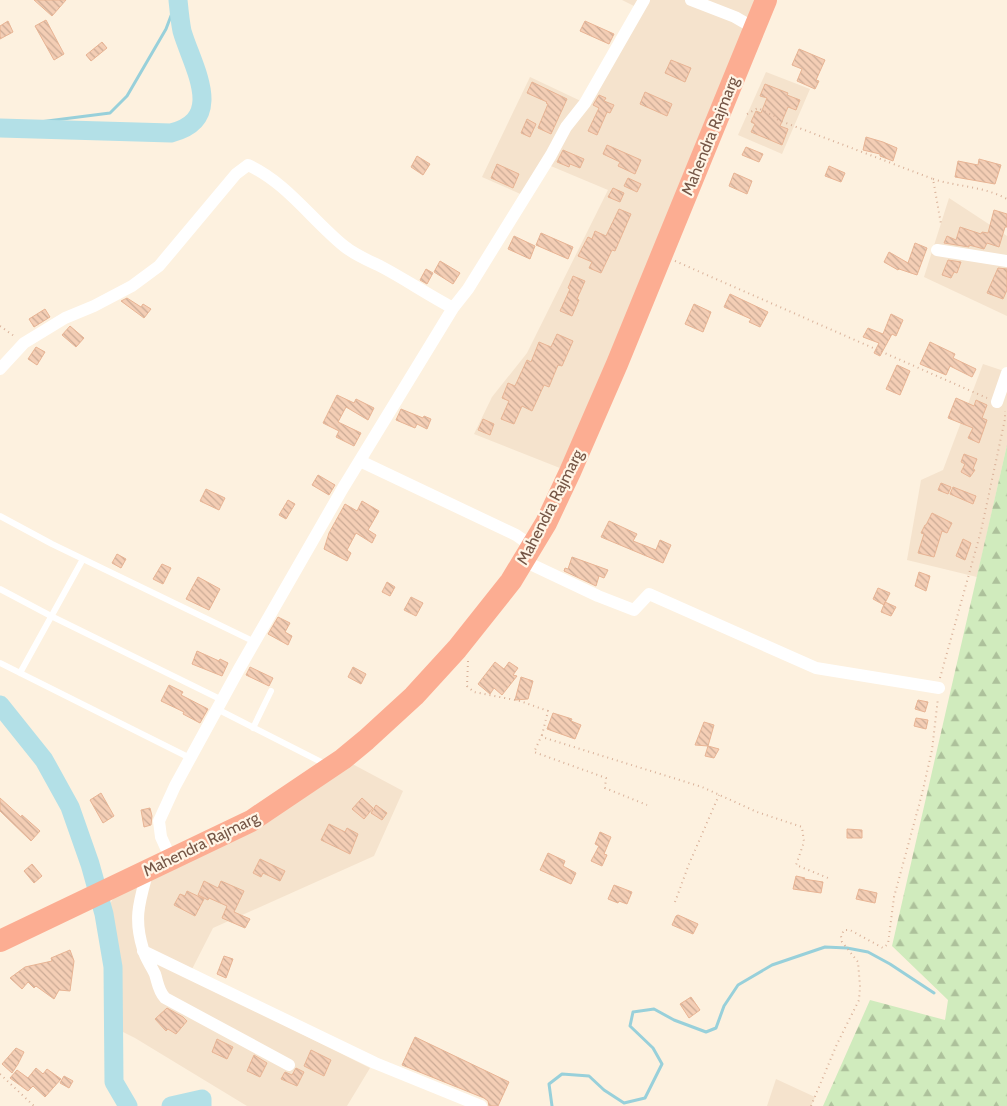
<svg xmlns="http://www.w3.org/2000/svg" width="1007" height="1106" viewBox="0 0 1007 1106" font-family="Cabin,sans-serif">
<defs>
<pattern id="forest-firs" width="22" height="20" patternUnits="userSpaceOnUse" patternTransform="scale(1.25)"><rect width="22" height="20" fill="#d0ebbd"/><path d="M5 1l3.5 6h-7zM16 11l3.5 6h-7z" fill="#adc19b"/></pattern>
<pattern id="building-back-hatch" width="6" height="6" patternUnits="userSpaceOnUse" patternTransform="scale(1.25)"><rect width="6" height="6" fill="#f4ceb5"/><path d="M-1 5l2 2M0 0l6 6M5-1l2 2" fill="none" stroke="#caaa95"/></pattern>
</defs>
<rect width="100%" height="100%" fill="#fdf1df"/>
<path fill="#f5e3cd" d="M622,0H766L570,472L474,434L492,397L527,353L608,190L546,164L525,196L482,177L530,77L585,103L638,8Z
M766,72L810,89L782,154L738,135Z
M949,198L1007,236V316L924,277Z
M983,364L1007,372V445L977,577L907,560L921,480L943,470Z
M343,759L403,791L374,856L213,928L188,977L370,1068L347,1106H247L135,1038L113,1027V967L104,914L123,882Z
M776,1079L815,1097L811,1106H767Z"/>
<path fill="url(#forest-firs)" d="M1007,445V1106H823L870,1000L945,1020L948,1000L892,946Z"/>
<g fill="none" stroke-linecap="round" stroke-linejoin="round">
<path stroke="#98d0da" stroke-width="3" d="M0,127L110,113L127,96L166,29L177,0
M552,1106L549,1084L562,1074L589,1076L604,1090L624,1103L645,1098L662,1064L653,1048L630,1026L633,1012L654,1009L674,1020L706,1032L716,1028L724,1006L738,985L772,965L825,947L847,948L868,952L890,964L934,993"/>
<path stroke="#b3e0e7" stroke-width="19" d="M0,128L171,133C227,119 192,66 182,31C180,21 179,10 178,0
M0,705L44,760L70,807L90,864L104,914L113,967L114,1082L128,1106
M171,1106L202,1099V1106"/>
</g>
<path fill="url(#building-back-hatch)" stroke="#e8b494" d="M34,0H66L52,16Z
M46,20L64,54L54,60L35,26Z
M8,21L13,32L0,39V26Z
M585,21L614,34L609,44L580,31Z
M102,42L107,48L91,61L86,55Z
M799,49L825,60L816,80L819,81L815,89L797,81L802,69L792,65Z
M671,60L691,68L685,82L665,73Z
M532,82L567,99L551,134L538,128L548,104L546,103L547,102L527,93Z
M765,84L788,93L787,95L800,100L796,110L788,107L780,126L788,129L782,145L751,132L755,124L751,122L756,111L761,113L767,98L760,96Z
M645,92L672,104L667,116L640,104Z
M599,95L606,98L604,101L614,105L610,113L607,112L597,135L588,131L599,108L593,105Z
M527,119L536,124L530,137L521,133Z
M866,137L883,142L897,148L893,161L880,156V154L863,150Z
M607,145L641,160L635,174L618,166L620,162L603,154Z
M746,147L763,154L759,162L742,155Z
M563,150L584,159L580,168L570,164L569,167L557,162Z
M417,156L430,164L423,175L411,167Z
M979,159L1001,165L995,184L955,177L958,161L978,165Z
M497,164L519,174L513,188L491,178Z
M829,166L845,173L841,182L825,176Z
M734,173L752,181L747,194L729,186Z
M628,178L641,184L637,192L624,186Z
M613,188L624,193L620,202L608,197Z
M619,209L631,214L615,251L612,250L601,273L589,268L592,262L578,256L588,237L592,239L595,231L606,236Z
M994,210L1007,214V227H1005L999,247L987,243L984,249L969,245V247L944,243L947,236L956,240L960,227L981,234L982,232L988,233Z
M541,233L573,247L568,259L536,245Z
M514,236L535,246L530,259L508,249Z
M915,243L927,248L917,275L899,269L898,270L884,262L889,252L908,263Z
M948,260L961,262L957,273L954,272L951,278L942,275Z
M440,261L460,273L453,284L434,272Z
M998,268L1007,269V290L1003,299L987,293Z
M426,269L433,273L427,284L420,280Z
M573,276L585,281L577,299L579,300L572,316L560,311L570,289L568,288Z
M730,294L768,312L760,327L749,322L751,319L724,307Z
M127,298L141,307L143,304L151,309L144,318L121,301Z
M694,304L711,312L703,332L685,324Z
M45,309L50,317L34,327L29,319Z
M891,314L903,320L896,336L892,334L880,356L874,353L879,343L863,337L868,328L883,334Z
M70,326L84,338L76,347L62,335Z
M557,334L573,341L562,366L558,365L549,387L544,385L532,411L522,406L514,424L501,419L509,401L502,398L508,383L515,386L527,360L531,362L539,342L551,347Z
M930,342L955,354L953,358L976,369L972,377L950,366L946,375L920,364Z
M36,347L45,352L37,365L28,359Z
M897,365L910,371L900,395L886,389Z
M337,395L354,403L356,399L374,408L368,420L346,407L338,422L361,433L354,446L336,437L339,431L323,423Z
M956,398L974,406L976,400L987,405L982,418L987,420L979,443L968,438L973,428L948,418Z
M401,409L423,418L424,416L431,419L427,429L417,424L415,428L396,420Z
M483,419L494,424L490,435L478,430Z
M964,454L977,459L973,469L975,470L970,477L961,472L965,464L961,462Z
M318,475L335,485L329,495L312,485Z
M941,483L951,487L948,494L938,490Z
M953,487L976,496L973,504L950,494Z
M206,489L225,498L219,510L200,501Z
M288,500L295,504L286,519L279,515Z
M362,501L379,511L368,530L376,535L372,543L356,533L347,550L351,553L347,561L324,549L329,533L345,504L357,511Z
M932,513L952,523L947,533L942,531L934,557L918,553L924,534L921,533L925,525H926Z
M609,521L637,534L633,541L656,550L660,540L671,545L663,563L601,537Z
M963,539L971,543L965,560L956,556Z
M117,554L126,559L121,568L112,563Z
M572,557L608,570L604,578L599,576L596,586L564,571L565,568L568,569Z
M162,564L171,568L163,584L153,579Z
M919,572L930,576L926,591L915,586Z
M198,577L220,589L209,610L186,599Z
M387,582L395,587L390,596L382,592Z
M878,588L890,593L884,605L873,599Z
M411,597L423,603L416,616L404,610Z
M885,602L896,607L891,616L881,612Z
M278,617L290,623L285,632L292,636L288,645L268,634Z
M197,651L219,661L220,659L228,663L222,676L192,664Z
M495,662L504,669L509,662L518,668L513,675L517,676L502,695L494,688L490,694L478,684Z
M250,667L273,678L269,686L246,675Z
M353,667L366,674L361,684L348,677Z
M521,677L533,681L528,699L515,700Z
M169,685L183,692L181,695L208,709L200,723L183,714L184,712L161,701Z
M918,700L928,702L925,712L915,709Z
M553,713L572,719L571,721L581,725L575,739L547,729Z
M916,718L928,720L926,729L914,726Z
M704,722L714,725L708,746L695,745Z
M708,746L719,749L714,758L705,756Z
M101,793L114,816L103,823L90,800Z
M0,798L21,817L22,815L40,831L31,841L0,811Z
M362,798L373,808L364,819L352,809Z
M376,805L387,813L382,820L371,813Z
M150,808L152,816L151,825L144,827L141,810Z
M329,824L345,832L347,828L358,834L350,854L321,840Z
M847,829L862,830V838H847Z
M600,832L611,837L604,854L607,855L602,866L591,861L599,846L595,844Z
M548,853L565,861L563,866L576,873L571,884L540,870Z
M260,859L285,871L280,881L263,873L261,877L253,873Z
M32,864L42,876L34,883L24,871Z
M796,876L805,878L804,879L823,882L821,893L793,889Z
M204,881L218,888L221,881L244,891L234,912L250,919L245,928L222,918L227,906L209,898L208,900L198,895Z
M614,885L632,892L627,904L619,901L618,903L608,899Z
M859,889L877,893L875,903L856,899Z
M187,891L204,899L195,916L174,905L180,894L185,896Z
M678,915L698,924L693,934L672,925L676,916Z
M70,950L74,961L70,991L59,990L54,999L36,986L34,988L28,982L22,989L10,978L25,967L52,961L51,958Z
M224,956L233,959L226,978L217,974Z
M691,997L700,1010L689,1018L680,1004Z
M167,1008L183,1017L187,1021L176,1034L168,1029L166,1031L155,1019Z
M415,1037L509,1082L498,1106H489L488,1101L484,1098L402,1065Z
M217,1039L233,1047L227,1059L212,1052Z
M16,1048L24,1052L18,1064L12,1073L2,1064Z
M311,1050L331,1060L324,1076L304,1066Z
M254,1055L267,1063L260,1077L247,1071Z
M36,1068L43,1074L47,1069L61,1079L45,1097L33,1086L28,1091L10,1078L17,1070L28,1078Z
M296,1068L304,1072L297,1086L281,1079L285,1072L292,1075Z
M64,1076L73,1081L69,1088L60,1083Z"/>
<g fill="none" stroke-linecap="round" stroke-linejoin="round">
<path stroke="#d9b199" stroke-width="2" stroke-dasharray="1 4" stroke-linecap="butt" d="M747,114L758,108L774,116L778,120L933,179L941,224
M933,179C958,187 983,186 1007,199
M675,261L987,398
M0,326L14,336
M468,661L467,686L474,692L520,701L548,711L542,735L545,738L702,787L757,812L802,827L804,842L796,865L828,878
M940,678L981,531L1005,419V411
M542,735L534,752L606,778L605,788L647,805
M675,902L689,864L719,795
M0,1074L34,1106
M811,1106L837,1044L859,1000L860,986L858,962L842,942L841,936L844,930H850L883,948L888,944L894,897L922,794L932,750L938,698"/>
<path stroke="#fff" stroke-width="6" d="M0,516L52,544L255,642
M0,589L51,616L222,700
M0,663L190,758
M20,673L83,559
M217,709L325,764
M253,728L271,691"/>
<path stroke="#fff" stroke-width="12" d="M691,0L735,17L754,28
M937,250L1007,261
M0,369L24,343L65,318L94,306L132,286L159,266L236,174L248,165C286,182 312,220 344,246C355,255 367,260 380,266C405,279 428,295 453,308
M997,402L1007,373
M360,461L516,535L532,546
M524,561L598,596L634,610L649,594L816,668L939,688
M171,859L161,837L159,821L175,786L239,669L343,488L453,308L468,289L551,155L566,127L585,103L644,0
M148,870C140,900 133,917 143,949C145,958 151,965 155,974C158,983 158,990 165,998L289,1065
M143,951L375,1063L481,1106"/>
<path stroke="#fcad92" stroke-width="22" d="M0,941L251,821L343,759L366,740L414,696L457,649L511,581L546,523L570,472L617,364L766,0"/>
</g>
<g text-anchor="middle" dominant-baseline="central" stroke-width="4.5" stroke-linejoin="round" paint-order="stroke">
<g font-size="16" fill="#755646" stroke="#fff5e6">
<text transform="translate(710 136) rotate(-68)">Mahendra Rajmarg</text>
<text transform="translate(550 507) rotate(-63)">Mahendra Rajmarg</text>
<text transform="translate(201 844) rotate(-26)">Mahendra Rajmarg</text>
</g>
</g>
</svg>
